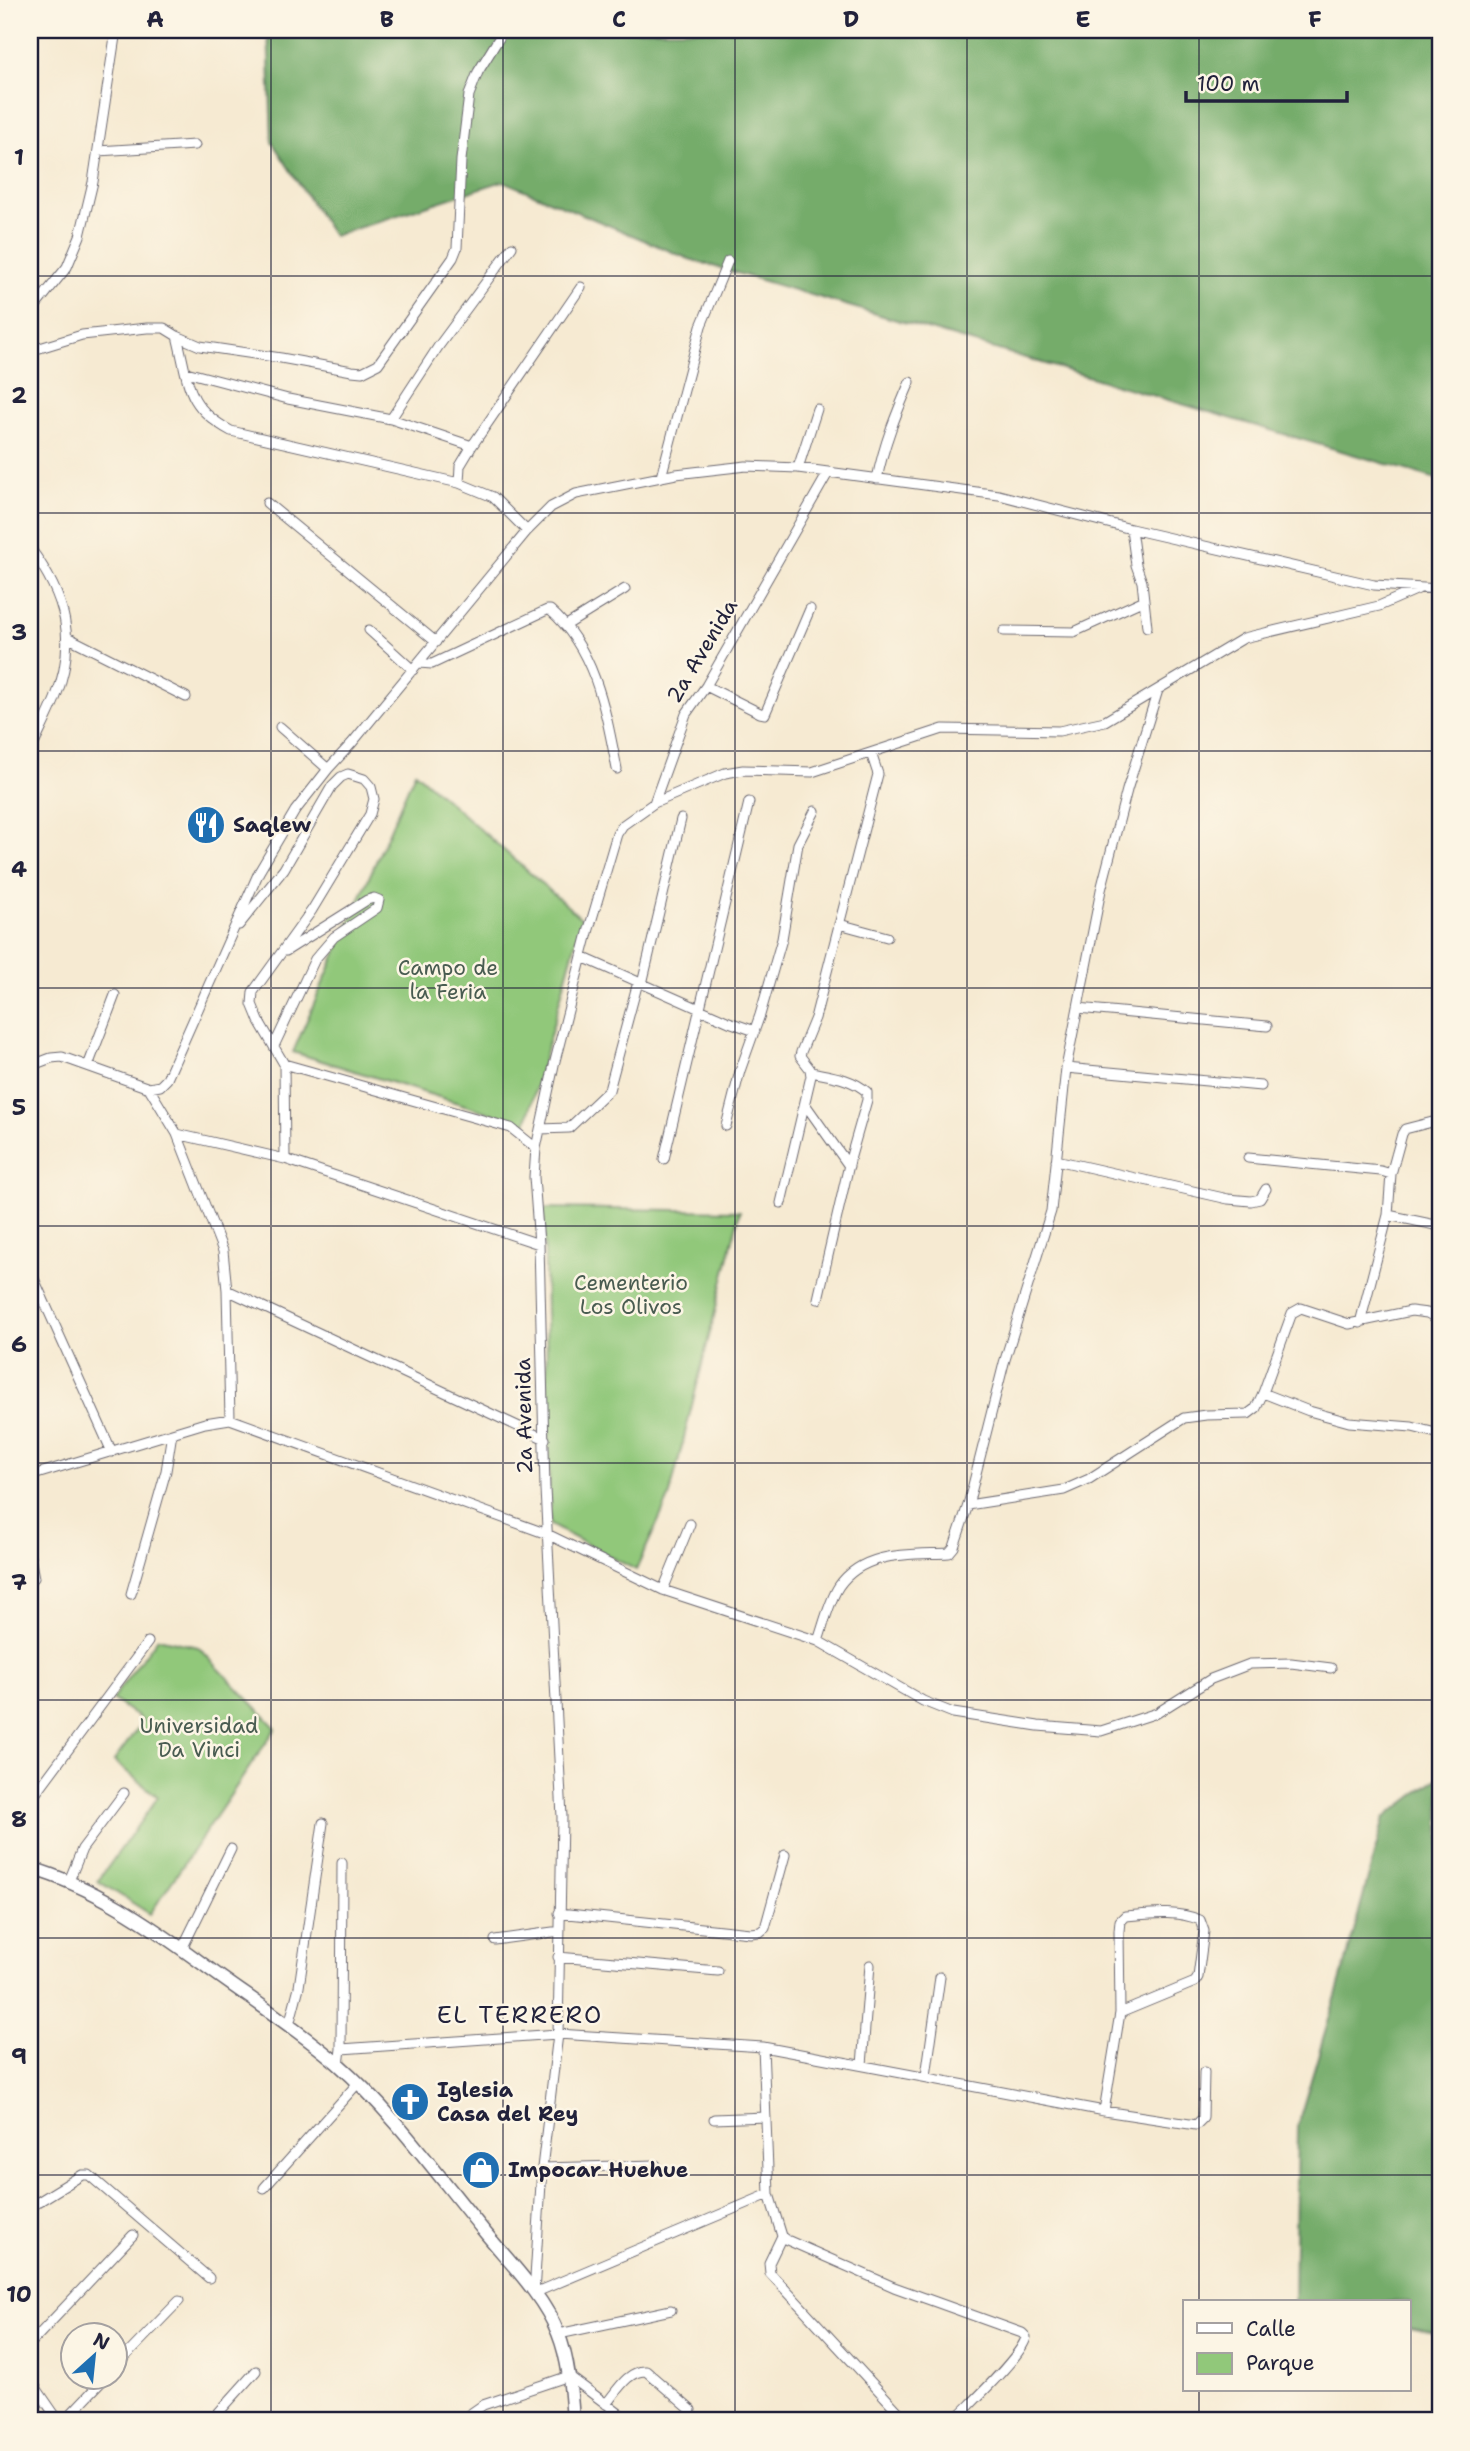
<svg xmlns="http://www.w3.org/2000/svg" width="1470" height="2451" viewBox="0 0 1470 2451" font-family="'Shantell Sans',sans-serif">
<rect width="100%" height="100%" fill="#fcf5e5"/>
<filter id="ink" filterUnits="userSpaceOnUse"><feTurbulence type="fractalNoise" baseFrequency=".0143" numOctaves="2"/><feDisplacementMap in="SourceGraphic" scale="14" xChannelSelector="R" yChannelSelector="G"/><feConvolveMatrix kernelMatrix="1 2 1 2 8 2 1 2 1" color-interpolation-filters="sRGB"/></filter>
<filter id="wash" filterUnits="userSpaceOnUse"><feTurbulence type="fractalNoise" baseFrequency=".00686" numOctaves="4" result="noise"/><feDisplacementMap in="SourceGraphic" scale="28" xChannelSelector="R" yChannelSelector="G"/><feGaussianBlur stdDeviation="1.57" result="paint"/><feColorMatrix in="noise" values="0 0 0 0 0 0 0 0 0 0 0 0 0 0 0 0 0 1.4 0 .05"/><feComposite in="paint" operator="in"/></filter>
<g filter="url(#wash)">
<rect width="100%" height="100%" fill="#f6ead2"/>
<path fill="#91c87a" stroke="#5a755a" stroke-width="2" d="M415,772L582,919L526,1124L293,1052Z
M546,1208L740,1211L669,1498L636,1570L550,1525L544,1211Z
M158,1638L198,1647L276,1728L150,1914L98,1881L158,1797L114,1761L143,1721L112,1699Z"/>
<path fill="#74ac6a" stroke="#4b6752" stroke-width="2" d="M268,30H1440V480L689,259L503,181L333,236L272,142Z
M1440,1776V2334L1409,2328V2302H1294L1297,2127L1343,1972L1384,1818Z"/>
</g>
<g filter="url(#ink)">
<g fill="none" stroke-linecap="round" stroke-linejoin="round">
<defs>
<path id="street" d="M98,151L195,145
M30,313L67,267L80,236L93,182L116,30
M177,336L200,346L281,358L352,371L362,372L378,364L453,258L457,248L461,160L469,95L478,72L504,30
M30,351L82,335L147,328H164L177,336C189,383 185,406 231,431L459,483L493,497L527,531
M186,372L288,399L391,419L472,446
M391,419L438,347L512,247
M798,468L817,409
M661,477L701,326L728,261
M877,479C884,444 896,414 910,382
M459,483L460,466L472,446L581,287
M267,503L436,642
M1131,529L1136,565L1142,582L1147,627
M30,548C66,596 78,642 55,699C47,718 38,735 30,753
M565,626L625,589
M369,630L413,670
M1004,631L1074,632L1142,601
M67,637L186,697
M419,663L432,664L547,610H550C596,650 606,713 617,769
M706,686L760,713L765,714L810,609
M280,727L328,769
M654,803L686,714L706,686L828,473
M839,924L887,937
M239,925L284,869L332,786L341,777L348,774L364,779L371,787L374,799L370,814L312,910L253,992L252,1004L259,1021L284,1064L285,1159
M582,957L729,1022L755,1031
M642,984L681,819
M1078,1008L1267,1026
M274,1046L315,959L334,937L377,908L379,900L374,898L367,900L286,951
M284,1064L511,1128L536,1148
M30,1066L51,1058L62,1057L149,1088L160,1086L167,1079L259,872L295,811L328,769L352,743L527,531L551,507L576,494L676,474L746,466L798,468L999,495L1131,529L1374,585L1440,589
M88,1066L115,995
M1066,1068L1261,1086
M811,1072C830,1076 852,1078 867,1092V1100L851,1156L818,1299
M149,1088L177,1134L223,1251L227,1290L230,1419
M805,1104L849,1166
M726,1126L740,1071L760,1015L782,939L798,844L815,811
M540,1129L569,1128L609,1090L638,982
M177,1134L285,1159L539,1244
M1248,1158L1381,1171L1391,1174
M664,1159L749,802
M1056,1160L1228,1199L1251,1201L1260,1199L1266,1189
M781,1203L811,1076L810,1069L800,1056L801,1052L815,1018L878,774L871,753
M1388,1215L1440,1226
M30,1270L112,1452
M227,1290L545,1439
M1360,1323L1388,1215L1391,1174L1402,1134L1405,1129L1440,1120
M1263,1393L1309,1411L1349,1422L1412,1427L1440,1434
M30,1476L205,1423L230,1419L547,1534L663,1590L818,1641L923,1701L953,1713L1038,1726L1101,1731L1157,1713L1211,1679L1250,1664L1291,1663L1331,1668
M968,1505L1064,1490L1089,1479L1184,1418L1206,1415L1248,1414L1256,1408L1263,1393L1292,1313L1301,1308L1349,1324L1411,1311L1427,1313L1440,1320
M30,1557L34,1578
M663,1590L690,1524
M131,1594L166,1471L172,1433
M818,1641C824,1624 829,1601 839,1586C864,1550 911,1555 949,1553L954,1547L968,1505L1004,1363L1051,1211L1066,1068L1101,890L1127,790L1158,690
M30,1801L148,1642
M69,1881L82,1849L124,1793
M559,1913L750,1933L760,1932L765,1928L785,1855
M495,1940L560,1931
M182,1949L231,1849
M558,1957L718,1971
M289,2025L299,1987L323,1823
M763,2047L769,2194L782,2236L787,2240L894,2287L1022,2333L1026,2337C1023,2355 969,2405 954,2421
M341,2049L342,1863
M339,2065L341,2049L558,2034L763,2047L1104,2111L1196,2125L1203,2118L1204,2072
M862,2065L870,1965
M926,2076L940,1977
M1104,2111L1120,2013L1195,1982L1198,1977L1204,1931L1200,1920C1175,1910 1150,1914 1125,1916L1120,1921L1119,1931L1120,2013
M714,2119L766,2117
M542,2168L656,2165
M264,2188L358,2083
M769,2194L534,2293L542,2168L558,2034L562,1817L545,1489L539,1244L534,1177L536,1148L554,1065L589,929L617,834L623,825L654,803L725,773L743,770L812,772L943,729L1059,731L1105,721L1244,638L1379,606L1418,589
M30,2207L82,2175H89L209,2278
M782,2236L769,2263L770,2273L907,2421
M559,2334L671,2310
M30,2344L133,2235
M116,2366L179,2301
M30,2379L59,2421
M606,2404C617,2391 628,2370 646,2371L691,2410
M64,2421L105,2378
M211,2421L256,2371
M460,2421L483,2405L569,2376L629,2421"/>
<path id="secondary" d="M30,1868C93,1886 148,1924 200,1962C246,1996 294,2026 337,2063C392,2111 437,2174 483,2230C509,2262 543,2295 558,2333C569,2360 571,2392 573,2421"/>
</defs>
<use href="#street" stroke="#6c6870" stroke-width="11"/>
<use href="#secondary" stroke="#6c6870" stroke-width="15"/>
<use href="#street" stroke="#fff" stroke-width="9"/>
<use href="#secondary" stroke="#fff" stroke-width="12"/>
</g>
</g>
<path fill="none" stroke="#22223b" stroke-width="2" stroke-opacity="0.55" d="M271,30V2421M503,30V2421M735,30V2421M967,30V2421M1199,30V2302M30,276H1440M30,513H1440M30,751H1440M30,988H1440M30,1226H1440M30,1463H1440M30,1700H1440M30,1938H1440M30,2175H1440M1199,2390V2421"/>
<defs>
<symbol id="restaurant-disc" viewBox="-11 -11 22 22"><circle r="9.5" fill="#1f6fb2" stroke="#fcf5e5"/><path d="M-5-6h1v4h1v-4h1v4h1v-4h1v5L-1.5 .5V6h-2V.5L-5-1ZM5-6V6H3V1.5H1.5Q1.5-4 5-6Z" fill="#fff"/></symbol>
<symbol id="church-disc" viewBox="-11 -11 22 22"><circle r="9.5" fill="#1f6fb2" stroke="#fcf5e5"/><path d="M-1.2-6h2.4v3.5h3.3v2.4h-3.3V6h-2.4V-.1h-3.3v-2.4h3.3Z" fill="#fff"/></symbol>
<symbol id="shop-disc" viewBox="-11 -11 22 22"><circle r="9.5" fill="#1f6fb2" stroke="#fcf5e5"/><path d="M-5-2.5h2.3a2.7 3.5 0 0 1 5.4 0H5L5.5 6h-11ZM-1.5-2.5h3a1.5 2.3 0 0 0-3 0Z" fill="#fff"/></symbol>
</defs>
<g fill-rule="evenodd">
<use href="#restaurant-disc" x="184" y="803" width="44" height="44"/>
<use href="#church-disc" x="388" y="2080" width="44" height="44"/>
<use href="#shop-disc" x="459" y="2148" width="44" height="44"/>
</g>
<g text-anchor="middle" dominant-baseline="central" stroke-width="5" stroke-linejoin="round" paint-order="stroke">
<g font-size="21" fill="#22223b" stroke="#fcf5e5">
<text transform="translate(702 651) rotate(-59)">2a Avenida</text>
<text transform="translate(524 1416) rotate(-91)">2a Avenida</text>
</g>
<g font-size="21" font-weight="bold" fill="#22223b" stroke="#fcf5e5" text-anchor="start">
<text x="233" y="825">Saqlew</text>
<text x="437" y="2090">Iglesia<tspan x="437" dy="24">Casa del Rey</tspan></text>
<text x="508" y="2170">Impocar Huehue</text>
</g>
<g font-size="21" fill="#495c51" stroke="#fcf5e5">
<text x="448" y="968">Campo de<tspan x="448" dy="24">la Feria</tspan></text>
<text x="631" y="1283">Cementerio<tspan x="631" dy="24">Los Olivos</tspan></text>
<text x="199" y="1726">Universidad<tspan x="199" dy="24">Da Vinci</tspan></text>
</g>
<g font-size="24" letter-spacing="2" fill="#22223b" stroke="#fcf5e5">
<text x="520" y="2015">EL TERRERO</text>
</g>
</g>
<rect width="1470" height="2451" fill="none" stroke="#fcf5e5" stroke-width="77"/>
<rect x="1183" y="2300" width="228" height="91" fill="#fcf5e5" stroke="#a5a1a1" stroke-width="2"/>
<rect x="1197" y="2323" width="35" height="10" fill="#ffffff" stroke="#a5a1a1" stroke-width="2"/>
<text x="1246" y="2336" font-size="21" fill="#22223b">Calle</text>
<rect x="1197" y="2353" width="35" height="21" fill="#91c87a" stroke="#a5a1a1" stroke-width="2"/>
<text x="1246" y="2370" font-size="21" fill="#22223b">Parque</text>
<g transform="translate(94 2356) rotate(27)"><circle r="33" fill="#fcf5e5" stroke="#a5a1a1" stroke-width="2"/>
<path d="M0-5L12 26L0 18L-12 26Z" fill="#1f6fb2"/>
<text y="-10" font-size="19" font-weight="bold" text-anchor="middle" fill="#22223b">N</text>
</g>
<path d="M1186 91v10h161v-10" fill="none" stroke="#22223b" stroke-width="3.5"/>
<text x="1197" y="91" font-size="21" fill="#22223b" stroke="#fcf5e5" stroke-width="5" paint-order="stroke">100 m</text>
<rect x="38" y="38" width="1394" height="2374" fill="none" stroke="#22223b" stroke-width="2.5"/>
<g font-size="23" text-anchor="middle" font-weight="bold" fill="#22223b">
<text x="155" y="27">A</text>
<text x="387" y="27">B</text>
<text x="619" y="27">C</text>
<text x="851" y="27">D</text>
<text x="1083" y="27">E</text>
<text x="1315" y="27">F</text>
<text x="19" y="165">1</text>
<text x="19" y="403">2</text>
<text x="19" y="640">3</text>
<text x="19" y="877">4</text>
<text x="19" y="1115">5</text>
<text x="19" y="1352">6</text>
<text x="19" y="1590">7</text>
<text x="19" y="1827">8</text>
<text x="19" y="2064">9</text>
<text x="19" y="2302">10</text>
</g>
</svg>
